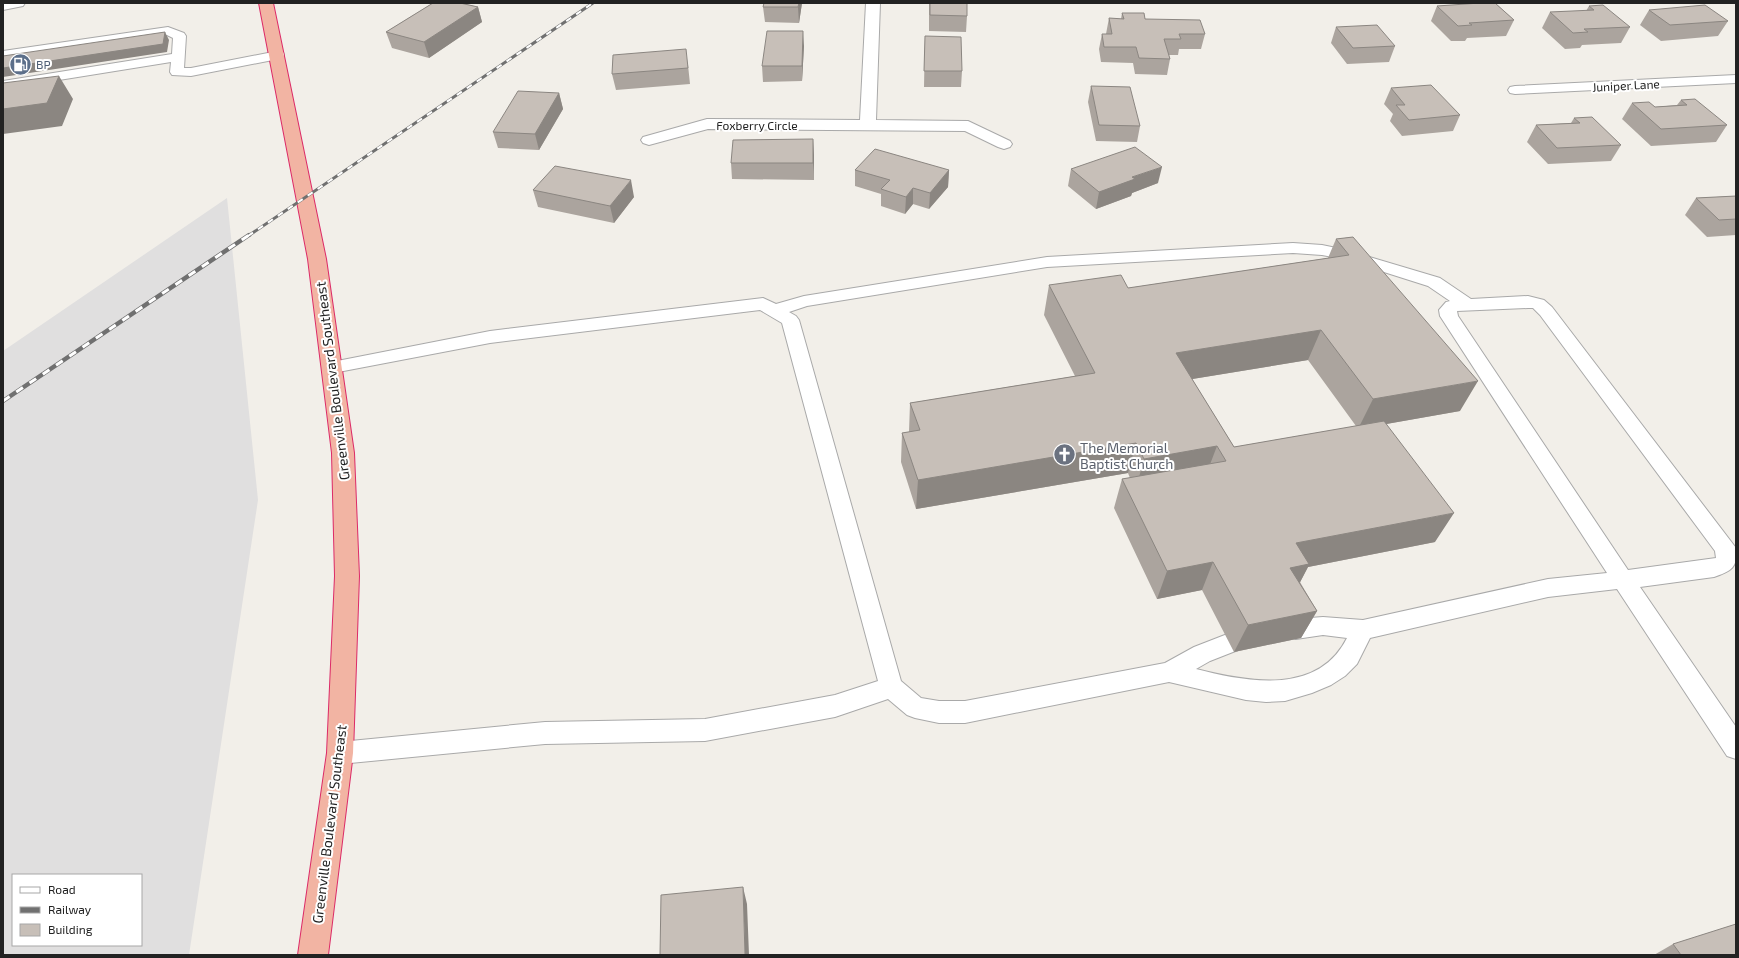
<svg xmlns="http://www.w3.org/2000/svg" width="1739" height="958" viewBox="0 0 1739 958" font-family="'Exo 2',sans-serif">
<rect width="100%" height="100%" fill="#f2efe9"/>
<path fill="#e0dfdf" fill-rule="evenodd" d="M227,198L258,500L189,955H3V351ZM13,875H141V945H13Z"/>
<g fill="none" stroke-linecap="round" stroke-linejoin="round">
<defs>
<path id="service" d="M168,27L184,33L186,36L184,68H191L278,51L283,52L284,55L283,58L278,59L191,76L172,75L170,72L171,62L3,89V81L172,54L173,38L167,35L3,59V51Z
M1293,243L1322,245L1346,250L1440,278L1471,299L1528,296L1544,300L1552,307L1736,548C1738,568 1731,571 1714,577L1640,587L1736,727V759L1727,756L1617,589L1548,597L1370,638L1357,664L1345,676L1331,685L1312,693L1285,701L1266,702L1246,700L1169,682L965,723H939L915,718L907,715L888,699L835,717L705,741L545,744L340,764L331,761L328,753L331,745L340,742L545,722L705,719L835,695L878,681L782,323L760,310L490,343L333,373L327,371L324,367L327,363L490,331L763,298L776,304L804,296L1047,257ZM1293,253L1322,255L1343,259L1428,286L1450,301L1446,302L1439,310L1440,316L1607,573L1548,579L1363,620L1323,617L1296,619L1288,622L1285,629L1288,636L1296,639L1323,635L1347,638C1318,696 1247,682 1196,669L1210,661L1238,650L1241,643L1238,636L1230,633L1194,647L1165,663L965,701H939L921,698L901,681L799,320L796,316L789,312L807,306L1047,267ZM1528,308H1533L1540,315L1715,551L1716,558L1628,570L1458,316L1457,311Z"/>
<path id="minor" d="M866,3H880L876,120L968,121L1010,141L1012,144L1010,147L1004,149L998,147L965,131L708,129L649,145L643,143L641,140L643,137L707,119L860,120Z
M1736,75V83L1515,94L1510,93L1508,90L1510,87L1515,86Z"/>
<path id="tertiary" d="M3,3H25L23,6L3,10Z"/>
<path id="trunk" d="M259,3H273L326,259L354,453L359,576L353,753L328,955H298L327,753L335,576L332,453L308,259Z"/>
</defs>
<use href="#service" stroke="#a9a9a9" stroke-width="2"/>
<use href="#minor" stroke="#a9a9a9" stroke-width="2"/>
<use href="#tertiary" stroke="#a9a9a9" stroke-width="2"/>
<use href="#trunk" stroke="#dc2a67" stroke-width="2"/>
<use href="#service" fill="#fff" fill-rule="evenodd"/>
<use href="#minor" fill="#fff" fill-rule="evenodd"/>
<use href="#tertiary" fill="#fff" fill-rule="evenodd"/>
<use href="#trunk" fill="#f2b4a3" fill-rule="evenodd"/>
<defs>
<path id="rail-far1" d="M248,236L593,3"/>
<path id="rail" d="M3,401L249,235"/>
</defs>
<use href="#rail-far1" stroke="#707070" stroke-width="3"/>
<use href="#rail" stroke="#707070" stroke-width="4.5"/>
<use href="#rail-far1" stroke="#fff" stroke-width="2" stroke-dasharray="6" stroke-linecap="butt"/>
<use href="#rail" stroke="#fff" stroke-width="3" stroke-dasharray="8" stroke-linecap="butt"/>
</g>
<path fill="#aba49e" fill-rule="evenodd" d="M433,3H462L478,7L482,22L429,58L392,48L386,32Z
M764,3H802L799,23L765,22L763,7Z
M929,3H967V16L966,32L929,31Z
M1477,3H1495L1514,20L1506,36L1467,38L1465,41H1451L1431,21L1437,6L1476,4Z
M1589,6L1630,27L1621,43L1582,45L1580,48L1565,49L1542,28L1550,12L1586,11Z
M1649,10L1728,21L1718,36L1661,41L1640,25Z
M1122,13L1205,34L1201,49H1179L1178,55H1169L1170,59L1167,75L1135,74L1133,63L1101,62L1099,49L1102,34H1106L1109,18L1121,19Z
M1336,27L1395,46L1389,62L1347,64L1331,43Z
M925,36L962,71L961,87H924Z
M804,46L802,81L763,82L762,66Z
M688,65L690,84L616,90L612,74Z
M1091,86L1140,126L1137,142L1096,141L1088,102Z
M1391,88L1460,115L1453,131L1402,136L1390,121L1393,114L1384,104Z
M559,93L563,109L539,150L498,148L493,132Z
M1681,100L1727,125L1716,142L1651,146L1622,119L1632,103L1655,107L1677,105Z
M1574,118L1621,145L1611,161L1548,164L1527,142L1536,125L1571,123Z
M813,139L814,180L732,179L731,163Z
M1071,169L1158,183L1132,193L1131,196L1096,209L1068,186Z
M855,170H949L948,187L929,209L913,204L905,214L881,206V194L855,186Z
M533,190L634,197L614,223L538,207Z
M1736,196V235L1707,237L1685,215L1696,198Z
M1353,237L1460,411L1386,424L1435,542L1308,567L1300,582L1317,611L1301,638L1234,652L1202,590L1157,599L1114,508L1122,479L1130,478L1128,473L916,509L901,462L902,433L909,432L910,403L1075,376L1044,315L1049,285L1128,288L1328,258L1336,239ZM1308,360L1356,426L1234,447L1192,379Z
M1673,944L1736,955H1654Z"/>
<path fill="#8b8681" d="M799,3H802L799,23L798,7Z
M478,7L482,22L429,58L424,42Z
M803,31L804,46L802,81V66Z
M165,32L169,40L167,52L3,77V68Z
M59,76L73,99L62,126L3,134V109Z
M559,93L563,109L539,150L535,134Z
M813,139L814,155V180L813,163Z
M1162,167L1158,183L1132,193L1131,196L1096,209L1099,192L1132,177Z
M949,170L948,187L929,209L930,193Z
M631,180L634,197L614,223L610,206Z
M913,188V204L905,214L906,197Z
M1321,330L1308,360L1168,383L1176,353Z
M1478,381L1460,411L1358,429L1373,399Z
M1136,443L1128,473L916,509L918,480Z
M1217,446L1206,475L1136,488L1144,459Z
M1454,513L1435,542L1308,567L1295,592L1276,596L1296,543Z
M1213,562L1202,590L1157,599L1167,571Z
M1317,611L1301,638L1234,652L1248,625Z
M743,887L747,904L749,955H745Z"/>
<path fill="#c7bfb8" stroke="#8b8681" d="M433,3H460L478,7L424,42L386,32Z
M764,3H799L798,7H763Z
M930,3H967V16L930,15Z
M1479,3H1495L1514,20L1469,23L1472,25L1458,26L1437,6L1480,3Z
M1603,5L1630,27L1584,29L1588,32L1573,33L1550,12L1594,10L1589,6Z
M1705,5L1728,21L1670,25L1649,10Z
M1122,13H1144L1145,19L1200,20L1205,34H1179L1181,39H1164L1170,59L1139,58L1136,47H1104L1102,34H1112L1109,18L1124,19Z
M1377,25L1395,46L1353,48L1336,27Z
M767,31H803L802,66H762Z
M165,32L163,44L3,68V56Z
M925,36L961,37L962,71H924Z
M686,49L688,68L612,74L613,55Z
M59,76L47,103L3,109V83Z
M1431,85L1460,115L1409,120L1396,105H1405L1391,88Z
M1091,86L1130,87L1140,126L1099,125Z
M518,91L559,93L535,134L493,132Z
M1695,99L1727,125L1661,129L1632,103L1649,102L1655,107L1687,105L1681,100Z
M1592,117L1621,145L1557,148L1536,125L1580,123L1574,118Z
M813,139V163H731L733,140Z
M1135,147L1162,167L1132,177L1135,179L1099,192L1071,169Z
M875,149L949,170L930,193L913,188L906,197L881,189L890,180L855,170Z
M555,166L631,180L610,206L533,190Z
M1736,196V219L1719,220L1696,198Z
M1353,237L1478,381L1373,399L1321,330L1176,353L1234,447L1384,421L1454,513L1296,543L1309,564L1290,568L1317,611L1248,625L1213,562L1167,571L1122,479L1226,461L1217,446L1144,459L1136,443L918,480L902,433L920,430L910,403L1095,373L1049,285L1121,275L1128,288L1349,255L1336,239Z
M743,887L745,955H660L661,895Z
M1736,924V955H1681L1673,944Z"/>
<defs>
<symbol id="fuel-disc" viewBox="-11 -11 22 22"><circle r="9.5" fill="#5c6f8a" stroke="#fff"/><path d="M-5.5-6h7V0h2V4h1.3V-2.5L3-4.5l.8-.8L6-3V5H2.5V1h-1V6h-7ZM-4.2-4.7v3.2H.2V-4.7Z" fill="#fff"/></symbol>
<symbol id="church-disc" viewBox="-11 -11 22 22"><circle r="9.5" fill="#6b7280" stroke="#fff"/><path d="M-1.2-6h2.4v3.5h3.3v2.4h-3.3V6h-2.4V-.1h-3.3v-2.4h3.3Z" fill="#fff"/></symbol>
</defs>
<g fill-rule="evenodd">
<use href="#fuel-disc" x="8" y="52" width="25" height="25"/>
<use href="#church-disc" x="1052" y="442" width="25" height="25"/>
</g>
<g text-anchor="middle" dominant-baseline="central" stroke-width="4" stroke-linejoin="round" paint-order="stroke">
<g font-size="12" fill="#4e5e75" stroke="#fff" text-anchor="start">
<text x="36" y="64">BP</text>
</g>
<g font-size="12" fill="#222" stroke="#fff">
<text transform="translate(1626 85) rotate(-3)">Juniper Lane</text>
<text x="757" y="125">Foxberry Circle</text>
</g>
<g font-size="14" fill="#222" stroke="#fff">
<text transform="translate(332 381) rotate(-97)">Greenville Boulevard Southeast</text>
<text transform="translate(329 824) rotate(-83)">Greenville Boulevard Southeast</text>
</g>
<g font-size="14" fill="#5b616d" stroke="#fff" text-anchor="start">
<text x="1080" y="447">The Memorial<tspan x="1080" dy="16">Baptist Church</tspan></text>
</g>
</g>
<rect width="1739" height="958" fill="none" stroke="#222222" stroke-width="8"/>
<rect x="12" y="874" width="130" height="72" fill="#ffffff" stroke="#a7a7a7"/>
<rect x="20" y="887" width="20" height="6" fill="#ffffff" stroke="#a7a7a7"/>
<text x="48" y="894" font-size="12" fill="#222222">Road</text>
<rect x="20" y="907" width="20" height="6" fill="#707070" stroke="#a7a7a7"/>
<text x="48" y="914" font-size="12" fill="#222222">Railway</text>
<rect x="20" y="924" width="20" height="12" fill="#c7bfb8" stroke="#a7a7a7"/>
<text x="48" y="934" font-size="12" fill="#222222">Building</text>
</svg>
